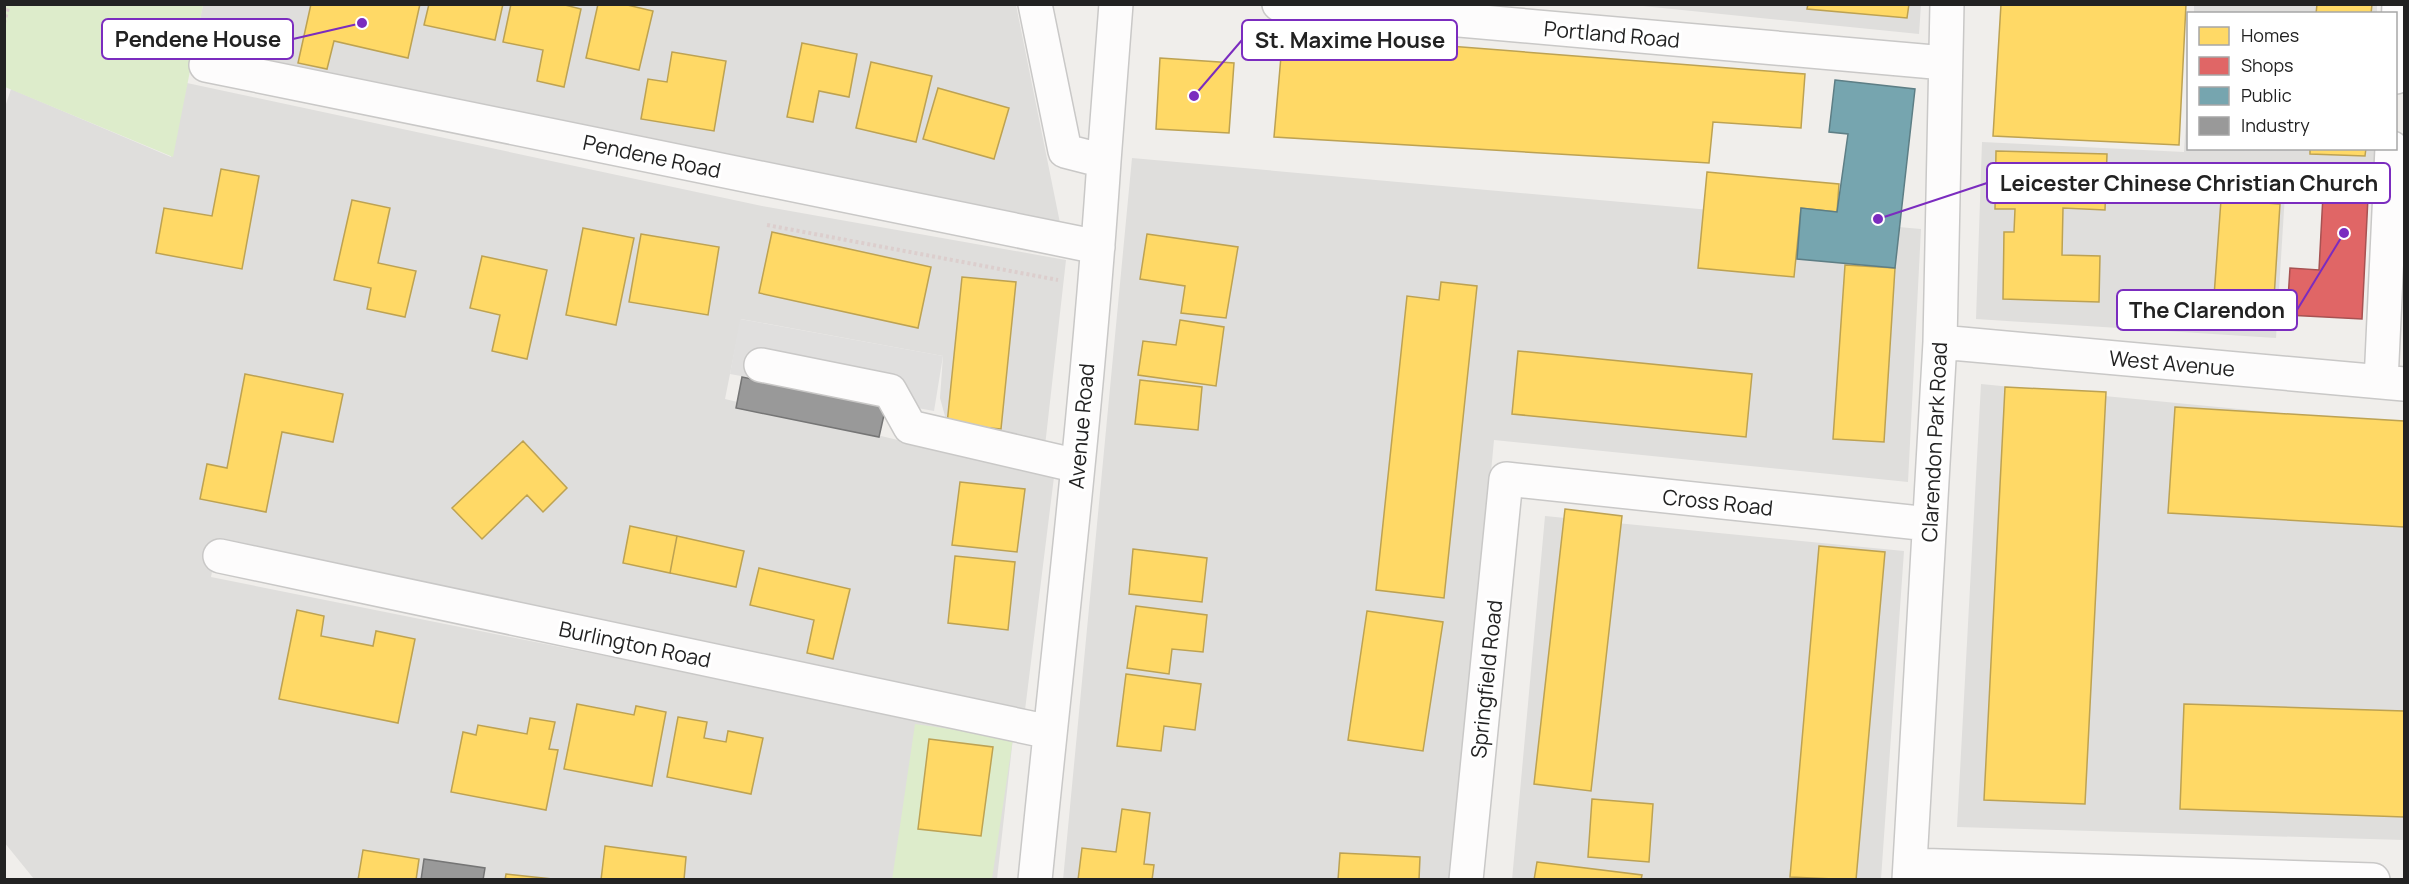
<svg xmlns="http://www.w3.org/2000/svg" width="2409" height="884" viewBox="0 0 2409 884" font-family="Manrope,sans-serif">
<rect width="100%" height="100%" fill="#f0eeeb"/>
<path fill="#dfdedc" d="M2194,4L2377,5V13L2194,14Z
M203,5H1016L1060,223L193,52Z
M1633,5H1921L1919,34Z
M187,83L762,206L1066,260L1045,446L949,431L940,398L943,356L741,319L725,399L1054,477L1025,710L217,545L211,577L1013,738L997,879H34L4,842V110L11,89L171,157Z
M2188,88V148L2375,149L2374,186L2286,178L2276,338L1976,319L1982,142L2184,152Z
M1132,158L1921,229L1908,482L1494,440L1453,879L1063,880Z
M1981,384L2404,425V840L1957,827Z
M1545,516L1904,551L1881,879L1512,880Z"/>
<path fill="#ddeccb" d="M4,5H203L173,157L5,87Z
M915,724L1013,738L992,879L892,880Z"/>
<path fill="#e0dfde" d="M740,319L943,356L934,411L730,374Z"/>
<path fill="#ffd966" stroke="#bda252" stroke-width="1.5" d="M311,4H420L408,58L334,41L327,69L298,63Z
M429,4H503L495,40L424,25Z
M511,4H561L581,9L564,87L537,81L543,50L503,42Z
M598,4H623L653,11L639,70L586,58Z
M1808,4H1909L1907,18L1807,9Z
M2001,4H2186L2179,145L1993,136Z
M2317,4H2372L2371,14H2316Z
M1283,33L1805,74L1801,128L1713,122L1709,163L1274,137Z
M802,43L857,54L849,97L819,91L813,122L787,117Z
M672,52L726,61L714,131L641,119L648,79L667,82Z
M1160,58L1234,63L1229,133L1156,129Z
M871,62L932,76L916,142L856,128Z
M938,88L1009,108L994,159L923,139Z
M2310,148H2366L2365,156L2310,154Z
M1996,151L2107,154L2105,210L2063,208L2062,255L2100,256L2099,302L2003,299L2004,232H2014L2015,209H1995Z
M221,169L259,176L242,269L156,253L164,208L212,216Z
M1707,172L1839,184L1837,212L1801,208L1794,277L1698,268Z
M352,200L390,208L378,263L416,271L405,317L367,309L371,288L334,280Z
M2221,200L2280,204L2273,314L2213,310Z
M583,228L634,238L616,325L566,315Z
M772,232L931,267L918,328L759,293Z
M641,234L719,247L708,315L629,302Z
M1147,234L1238,247L1226,318L1181,313L1185,286L1140,279Z
M482,256L547,270L527,359L492,351L500,315L470,308Z
M1845,265L1895,268L1884,442L1833,439Z
M962,277L1016,282L1001,429L947,424Z
M1441,282L1477,286L1444,598L1376,590L1407,296L1439,300Z
M1180,320L1224,327L1216,386L1138,375L1143,341L1176,345Z
M1518,351L1752,374L1746,437L1512,414Z
M245,374L343,394L333,442L282,432L266,512L200,499L207,464L227,468Z
M1140,380L1202,387L1198,430L1135,424Z
M2005,387L2106,392L2085,804L1984,800Z
M2175,407L2404,421V527L2168,513Z
M523,441L567,488L543,512L527,495L482,539L452,508Z
M960,482L1025,489L1017,552L952,545Z
M1565,509L1622,516L1591,791L1534,784Z
M630,526L677,536L670,573L623,563Z
M677,536L744,551L736,587L670,573Z
M1819,546L1885,552L1856,880L1790,877Z
M1133,549L1207,558L1202,602L1129,594Z
M955,556L1015,562L1008,630L948,623Z
M759,568L850,589L833,659L807,653L814,620L750,605Z
M1136,606L1207,615L1203,652L1172,649L1169,674L1127,668Z
M297,610L324,616L321,636L373,646L376,631L415,639L398,723L279,699Z
M1367,611L1443,622L1423,751L1348,740Z
M1126,674L1201,684L1195,730L1164,726L1161,751L1117,746Z
M577,704L634,715L636,706L666,712L652,786L564,769Z
M2184,704L2404,711V817L2180,809Z
M678,717L707,722L704,738L726,742L728,731L763,738L751,794L667,777Z
M530,718L555,722L549,749L558,750L546,810L451,792L463,732L476,735L478,725L527,734Z
M929,739L993,747L981,836L918,829Z
M1592,799L1653,804L1649,862L1588,857Z
M1122,809L1150,813L1144,864L1154,865L1152,880H1078L1082,848L1116,852Z
M605,846L686,857L684,880H601Z
M363,850L419,859L416,880H358Z
M1340,853L1420,857L1419,880H1338Z
M1537,862L1642,875L1641,880H1534Z
M506,874L562,880H505Z"/>
<path fill="#e06666" stroke="#a75252" stroke-width="1.5" d="M2323,195L2368,197L2362,319L2287,315L2290,268L2319,270Z"/>
<path fill="#76a5af" stroke="#5d7e85" stroke-width="1.5" d="M1835,80L1915,89L1895,268L1797,259L1801,208L1837,212L1848,134L1829,132Z"/>
<path fill="#999" stroke="#757575" stroke-width="1.5" d="M742,377L886,406L879,437L736,408Z
M424,859L485,868L483,880H421Z"/>
<g fill="none" stroke-linecap="round" stroke-linejoin="round">
<defs>
<path id="minor" d="M1035,4L1065,151L1104,161C1088,401 1059,640 1035,880
M1279,4L1945,63
M206,65L1098,247
M2396,77L2399,4
M1104,161L1116,4
M1940,342L2404,384
M761,365L890,391L910,427L1078,466
M2381,382L2392,148
M220,556L1050,732
M1910,865L2373,880
M1466,880L1506,479L1929,524
M1909,880L1940,342L1947,4"/>
</defs>
<use href="#minor" stroke="#c9c8c7" stroke-width="36"/>
<path stroke="#dccecd" stroke-width="4" stroke-dasharray="3 3" stroke-linecap="butt" d="M4,23L9,4
M767,225L1058,280"/>
<use href="#minor" stroke="#fdfcfc" stroke-width="33"/>
</g>
<g text-anchor="middle" dominant-baseline="central" stroke-width="6" stroke-linejoin="round" paint-order="stroke">
<g font-size="21" fill="#222" stroke="#fff">
<text transform="translate(1612 34) rotate(5)">Portland Road</text>
<text transform="translate(652 156) rotate(12)">Pendene Road</text>
<text transform="translate(2172 363) rotate(5)">West Avenue</text>
<text transform="translate(1081 426) rotate(-85)">Avenue Road</text>
<text transform="translate(1934 442) rotate(-87)">Clarendon Park Road</text>
<text transform="translate(1718 502) rotate(6)">Cross Road</text>
<text transform="translate(635 644) rotate(12)">Burlington Road</text>
<text transform="translate(1486 679) rotate(-84)">Springfield Road</text>
</g>
</g>
<path fill="none" stroke="#7b2cbf" stroke-width="2" d="M362 23L293 39M1194 96L1242 40M1878 219L1987 183M2344 233L2297 310"/>
<g fill="#7b2cbf" stroke="#fff" stroke-width="2">
<circle cx="362" cy="23" r="6"/>
<circle cx="1194" cy="96" r="6"/>
<circle cx="1878" cy="219" r="6"/>
<circle cx="2344" cy="233" r="6"/>
</g>
<g fill="#fff" stroke="#7b2cbf" stroke-width="2">
<rect x="102" y="19" width="191" height="40" rx="6"/>
<rect x="1242" y="20" width="215" height="40" rx="6"/>
<rect x="1987" y="163" width="403" height="40" rx="6"/>
<rect x="2117" y="290" width="180" height="40" rx="6"/>
</g>
<g font-size="22" text-anchor="middle" font-weight="bold" fill="#222">
<text x="198" y="47">Pendene House</text>
<text x="1350" y="48">St. Maxime House</text>
<text x="2189" y="191">Leicester Chinese Christian Church</text>
<text x="2207" y="318">The Clarendon</text>
</g>
<rect width="2409" height="884" fill="none" stroke="#222222" stroke-width="12"/>
<rect x="2187" y="12" width="210" height="138" fill="#ffffff" stroke="#a7a7a7" stroke-width="1.5"/>
<rect x="2199" y="27" width="30" height="18" fill="#ffd966" stroke="#a7a7a7" stroke-width="1.5"/>
<text x="2241" y="42" font-size="18" fill="#222222">Homes</text>
<rect x="2199" y="57" width="30" height="18" fill="#e06666" stroke="#a7a7a7" stroke-width="1.5"/>
<text x="2241" y="72" font-size="18" fill="#222222">Shops</text>
<rect x="2199" y="87" width="30" height="18" fill="#76a5af" stroke="#a7a7a7" stroke-width="1.5"/>
<text x="2241" y="102" font-size="18" fill="#222222">Public</text>
<rect x="2199" y="117" width="30" height="18" fill="#999999" stroke="#a7a7a7" stroke-width="1.5"/>
<text x="2241" y="132" font-size="18" fill="#222222">Industry</text>
</svg>
